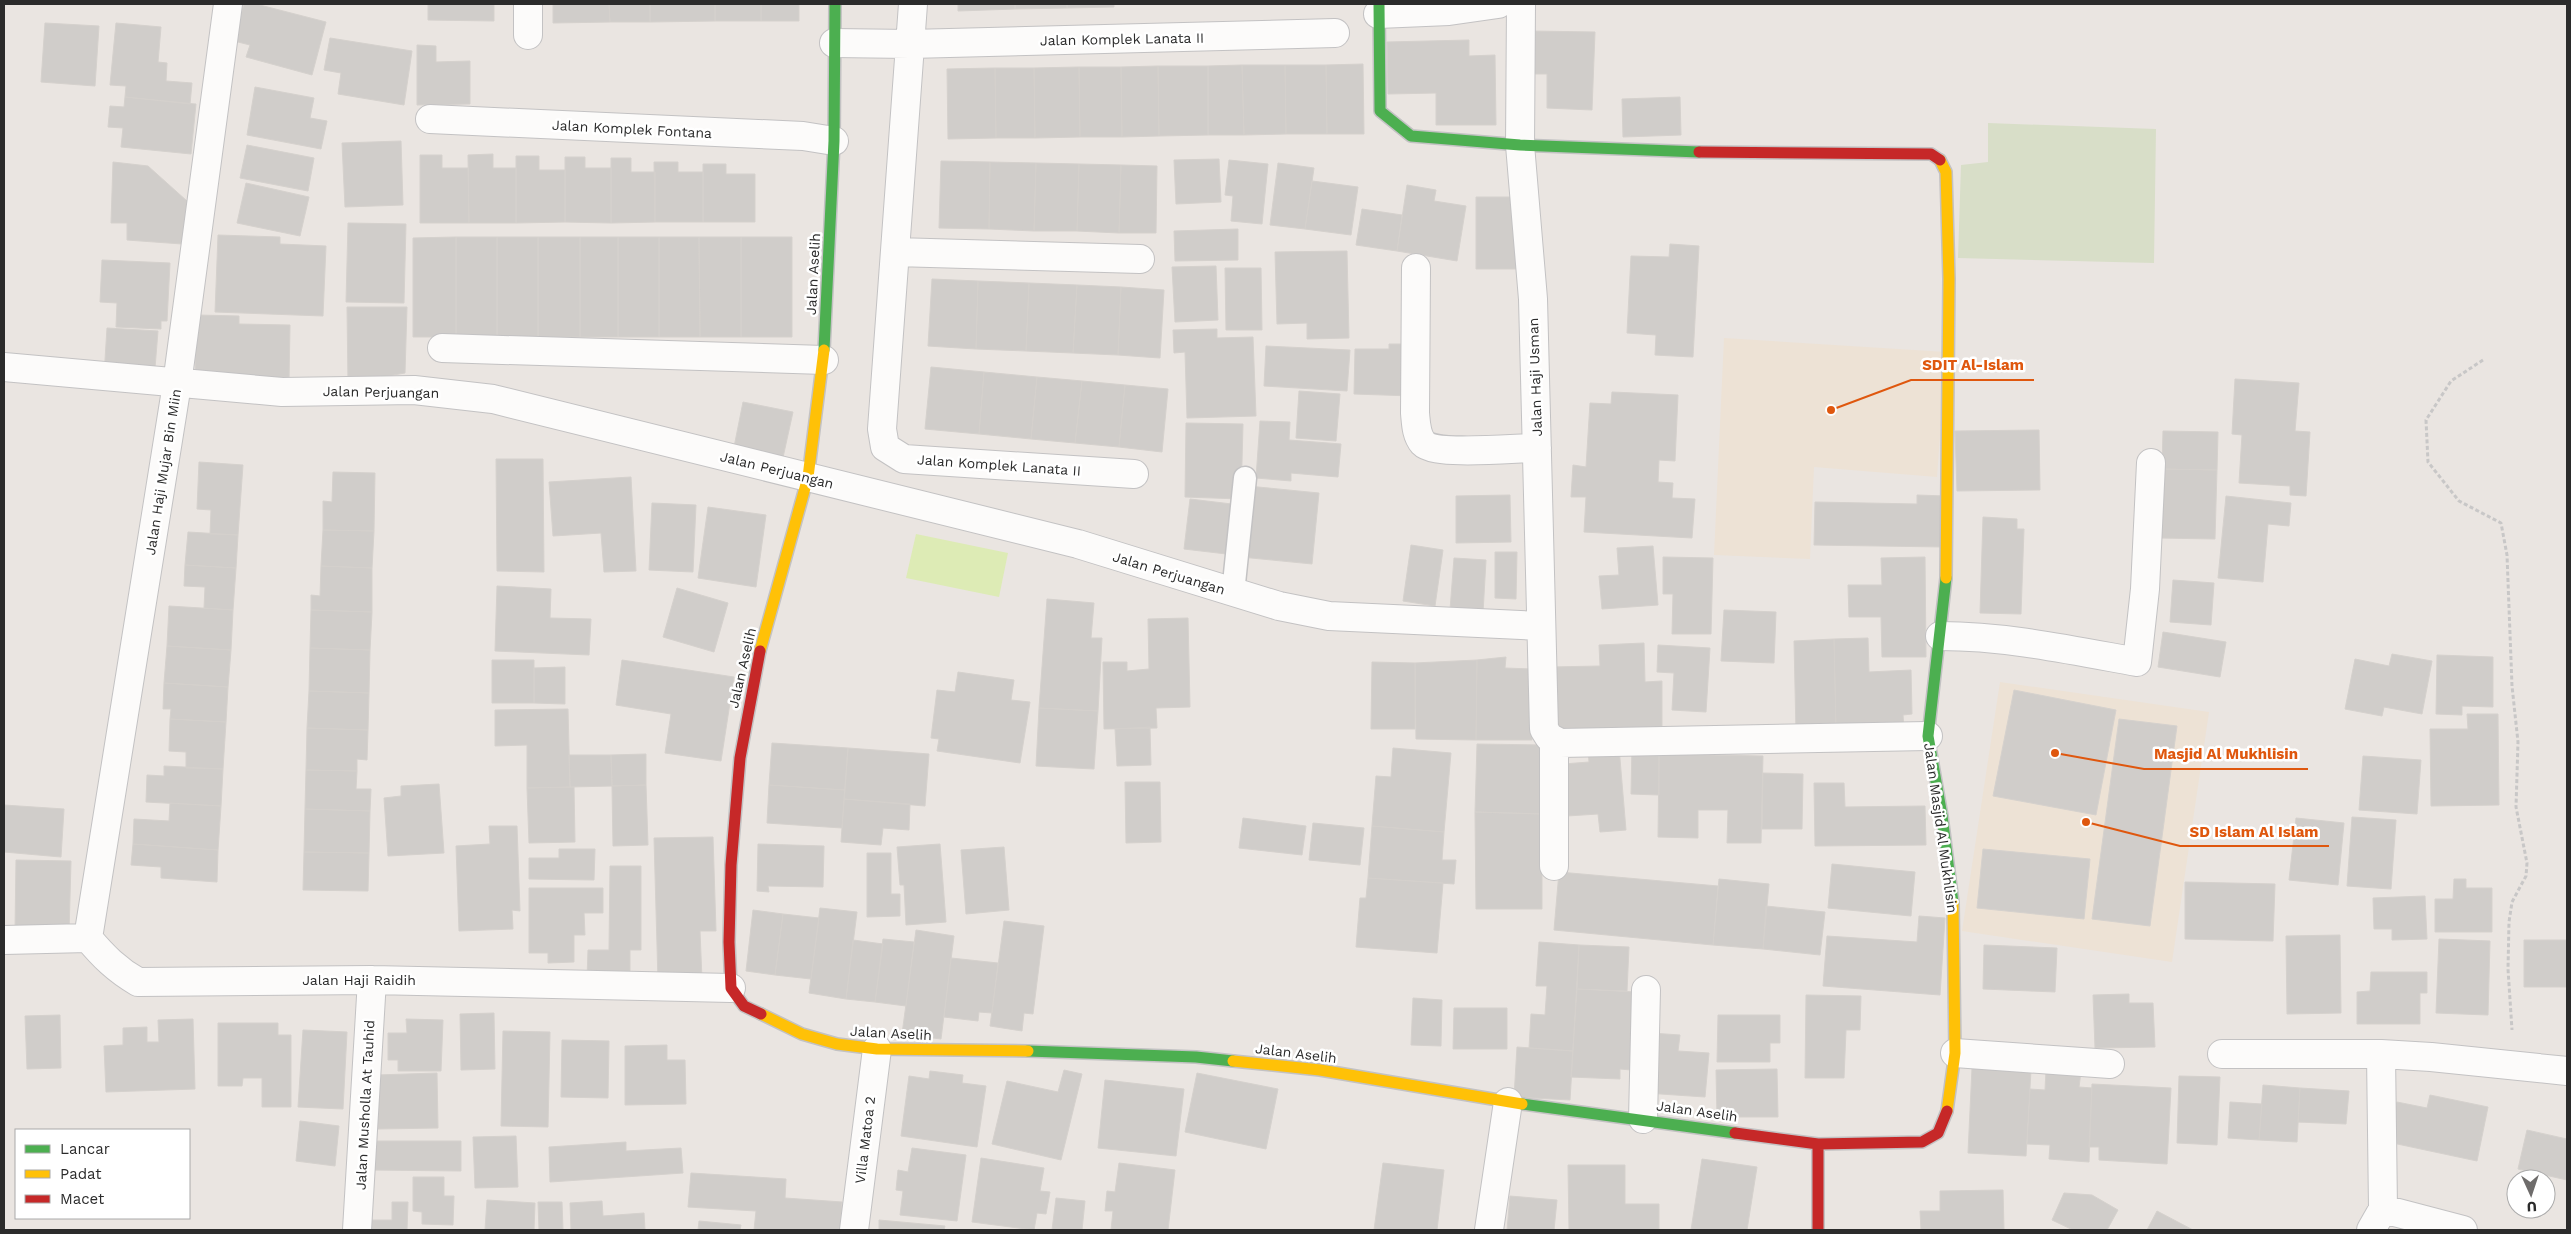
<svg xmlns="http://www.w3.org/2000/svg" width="2571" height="1234" viewBox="0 0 2571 1234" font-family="'Work Sans',sans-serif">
<rect width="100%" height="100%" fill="#eae5e1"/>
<path fill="#ede2d5" d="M1724,338L1946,352L1937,477L1814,467L1810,559L1714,555Z
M2000,682L2209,712L2172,962L1962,931Z"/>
<path fill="#d8dec8" d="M1988,123L2156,129L2154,263L1958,258L1961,165L1988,162Z"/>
<path fill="#ddebb5" d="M916,534L1008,553L999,597L906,578Z"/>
<path fill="#d0cdca" stroke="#d5d1cd" d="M244,4H256L326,22L312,75L246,57L250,45L234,41Z
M428,4H494V21L428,20Z
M553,4H609L610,22L553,23Z
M609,4H650V22H610Z
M650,4H715V21L650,22Z
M715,4H761V21H715Z
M761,4H799V21H761Z
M958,4H1015V9L958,11Z
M1015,4H1067V8L1015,9Z
M1067,4H1114V7L1067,8Z
M45,23L99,26L95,86L41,82Z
M116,23L161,27L158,62L167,63L166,81L192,83L190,104L125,97L126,86L110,85Z
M1530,31L1595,32L1592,110L1547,108V74H1529Z
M330,38L412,51L404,105L338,94L341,73L324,70Z
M1469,40V56L1495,55L1496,125H1436V93L1388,94L1387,42Z
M417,45L436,46V62L470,61V104L417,105Z
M1363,64L1364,134H1327L1326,65Z
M1242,65H1285L1286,134L1244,135Z
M1242,65L1244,135H1208V66Z
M1285,65H1326L1327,134H1286Z
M1158,66H1208V135L1159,136Z
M1158,66L1159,136L1122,137L1121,67Z
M1079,67H1121L1122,137H1080Z
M1079,67L1080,137L1035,138L1034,68Z
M995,68H1034L1035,138H996Z
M995,68L996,138L948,139L947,69Z
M255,87L314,98L310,118L327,121L321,149L247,135Z
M125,97L196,104L191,154L121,147L123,128L108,127L110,106L124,107Z
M1680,97L1681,135L1623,137L1622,99Z
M401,141L403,205L345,207L342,143Z
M247,145L314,158L308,191L240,178Z
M493,154V168H516V223H469L468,155Z
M420,155H442V168H468L469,223H420Z
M516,156H539V170H565V222L516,223Z
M565,157H585V168H611V223L565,222Z
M611,158H631V172H655V222L611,223Z
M1219,159L1221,202L1176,204L1174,160Z
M1229,160L1268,164L1262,224L1231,221L1233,196L1225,195Z
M941,161L990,162L989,229L939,228Z
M113,162L148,166L187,201L182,244L127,240V223H111Z
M654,162H678V172H703V222H655Z
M990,162L1036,163L1034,231L989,229Z
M1036,163L1079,164L1077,231H1034Z
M1278,163L1314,168L1305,229L1270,225Z
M703,164H726V174H755V222H703Z
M1079,164L1121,165L1119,233L1077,231Z
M1121,165L1157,166L1156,233H1119Z
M1312,181L1358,187L1351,235L1305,229Z
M246,183L309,197L300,236L237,223Z
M1407,185L1436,190L1434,201L1466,206L1457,261L1397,251Z
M1476,197H1516V269H1476Z
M1362,209L1402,215L1397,251L1356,245Z
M348,223L406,224L404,303L346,302Z
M1238,229V260L1175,261L1174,231Z
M218,235L280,237V244L326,246L323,316L215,312Z
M456,237H497V337H456Z
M456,237V337H413V238Z
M497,237H538V337H497Z
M538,237H580V337H538Z
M580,237H618V337H580Z
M618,237H659V337H618Z
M659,237H699L700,337H659Z
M699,237H741V337H700Z
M741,237H792V337H741Z
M1670,244L1699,246L1693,357L1655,355L1656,335L1627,333L1631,256L1669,257Z
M1347,251L1349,338L1307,339V323L1277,324L1275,252Z
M102,260L170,263L167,321H161V329L116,327L117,303L100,302Z
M1216,266L1218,320L1175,322L1172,267Z
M1225,268H1261L1262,330H1226Z
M932,279L978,281L976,349L928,346Z
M978,281L1029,283L1026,351L976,349Z
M1029,283L1077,285L1073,353L1026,351Z
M1077,285L1121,287L1118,355L1073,353Z
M1121,287L1164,290L1160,358L1118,355Z
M347,307H407L405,373L348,383Z
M197,315L239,316V324L290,325L289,381L195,378Z
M107,328L158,331L155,368L104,376Z
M1217,329V338L1253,337L1256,416L1187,418L1185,352L1174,353L1173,330Z
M1389,344H1414L1413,396L1354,394L1355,349H1389Z
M1266,346L1350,350L1347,391L1264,386Z
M931,367L984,372L979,434L925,429Z
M984,372L1037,377L1031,439L979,434Z
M1037,377L1082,381L1075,443L1031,439Z
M2235,379L2299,383L2295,431L2310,432L2306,496L2290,495V486L2239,483L2242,435L2232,434Z
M1082,381L1125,385L1119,447L1075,443Z
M1125,385L1168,389L1162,452L1119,447Z
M1299,391L1340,394L1336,441L1296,438Z
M1612,392L1678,395L1675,461L1659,460L1658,482L1673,483L1672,498L1695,499L1692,538L1584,532L1586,497H1571L1573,465L1586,467L1590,403L1611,404Z
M743,402L793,412L782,462L733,452Z
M1260,421L1290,422L1289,440L1341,444L1338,477L1291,473V481L1256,478Z
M1186,423L1243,424L1241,499L1185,497Z
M2039,430L2040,490L1957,491L1955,431Z
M2163,431L2218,432L2217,470L2162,469Z
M496,459H543L544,572L497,571Z
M199,462L243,465L238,535L210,534L211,510L197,509Z
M2162,469L2217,470L2215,539L2160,538Z
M333,472L375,473L374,531L323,530V501L332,502Z
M631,477L636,571L604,572L601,533L553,536L549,482Z
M1248,486L1319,493L1312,564L1241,557Z
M1510,495L1511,542L1456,543V496Z
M1917,495L1945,496L1944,547L1814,545L1815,502L1917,504Z
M2226,496L2291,503L2289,526L2268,524L2263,582L2218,578Z
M1190,499L1240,505L1235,555L1184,549Z
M652,503L696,505L693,572L649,570Z
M708,507L766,515L756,587L698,578Z
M1983,517L2017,519V529H2024L2021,614L1980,613Z
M323,530L374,531L372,568L321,566Z
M188,532L238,535L236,568L185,565Z
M1411,545L1443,550L1435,606L1403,601Z
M1653,546L1658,605L1602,609L1599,576L1619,575L1617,548Z
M1495,552H1517L1516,599L1495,598Z
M1663,557L1713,558L1711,634H1672L1673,594H1663Z
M1925,557L1926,657H1882L1881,617H1849L1848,585H1882L1881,558Z
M1454,558L1486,560L1483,613L1450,610Z
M185,565L236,568L233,610L204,608L205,587L184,586Z
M321,566L372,568V612L311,610V595L320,596Z
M2173,580L2214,583L2211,625L2170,622Z
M497,586L551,589L550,618L591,619L589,655L495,651Z
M677,588L728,603L714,652L663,637Z
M1047,599L1094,603L1091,638H1102L1098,711L1039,708Z
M169,606L233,610L231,650L167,646Z
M311,610L372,612L370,650L310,648Z
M1724,610L1776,612L1774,663L1721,661Z
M1188,618L1190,707L1156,708L1157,728L1104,729L1103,662H1127V671L1149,669L1148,619Z
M2163,632L2226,642L2220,677L2158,667Z
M1868,638L1869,672L1911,670L1912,714L1903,715L1904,728L1836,729L1834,639Z
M1834,639L1836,729L1796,732L1794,641Z
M1644,643L1645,682L1662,681V728L1552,730L1551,667L1600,666L1599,645Z
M1658,645L1710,648L1706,712L1672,710L1674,673L1657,672Z
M167,646L231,650L228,687L164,683Z
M310,648L370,650L369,693L309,691Z
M2392,654L2432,661L2422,714L2384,707L2382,716L2345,709L2355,659L2389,666Z
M2437,655L2493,657V707L2462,706V715L2436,714Z
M1506,657L1505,668L1532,669V740H1476L1477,660Z
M492,660H534V703H492Z
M622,660L734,677L721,761L665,753L671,714L616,705Z
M1477,660L1476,740L1416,739L1415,663Z
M1372,662L1415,663V729H1371Z
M565,667V704L534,703V668Z
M958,672L1014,680L1011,700L1030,702L1020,763L937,751L939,739L931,738L937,690L955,692Z
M164,683L228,687L226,722L170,719L171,709H163Z
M2014,690L2116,710L2096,815L1993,796Z
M309,691L369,693L368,730L307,728Z
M1039,708L1098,711L1094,769L1036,766Z
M568,709L570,787L527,788V745L495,746V710Z
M2467,714H2498L2499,805L2431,806L2430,729H2468Z
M170,719L226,722L223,769L186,768V752L169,751Z
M2119,719L2177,726L2150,926L2092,919Z
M1150,727L1151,765L1117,766L1115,729Z
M307,728L368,730L367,760L357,759V771L306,770Z
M772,743L848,748L845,790L769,785Z
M1477,744L1544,745L1542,814L1475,812Z
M1632,744H1659V795L1631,794Z
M1619,747L1626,830L1600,832L1598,814L1567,816L1563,764L1589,762L1588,749Z
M848,748L929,754L925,806L844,799Z
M1393,748L1451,753L1444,832L1372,826L1376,776L1391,777Z
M646,754V785L612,786L611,755Z
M1659,754L1763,756L1761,843H1727L1728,810H1698V838L1658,837Z
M569,755H611L612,786L570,787Z
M2363,756L2421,760L2417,814L2359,810Z
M164,766L223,769L221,806L146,802L147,775L164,776Z
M306,770L357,771L356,789H371L370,811L305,809Z
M1763,773L1803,774L1802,829H1762Z
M1125,782H1160L1161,842L1126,843Z
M1814,783H1844L1845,807L1925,806L1926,845L1815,846Z
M439,784L444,853L388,856L384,798L401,796V786Z
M646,785L648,845L613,846L612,786Z
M769,785L845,790L842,828L767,823Z
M574,787L575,842L529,843L527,788Z
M844,799L910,804L909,830L883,828L881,845L841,842Z
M170,803L221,806L218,850L133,844L134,819L169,821Z
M4,805L64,809L61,857L4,852Z
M305,809L370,811L369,853L304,852Z
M1475,812L1542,814V909H1476Z
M2352,817L2396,820L2391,889L2347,886Z
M1243,818L1306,826L1302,855L1239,848Z
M2296,818L2344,823L2338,885L2289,880Z
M1313,823L1364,828L1360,865L1309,860Z
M489,826H517L520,911L512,910L513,929L459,931L456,846L490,844Z
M1372,826L1444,832L1442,860H1456L1454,884L1368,878Z
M713,837L716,931H700L702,980L658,981L654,838Z
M133,844L218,850L217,882L161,878V867L131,865Z
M758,844L824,846L823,887L768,886L769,892L757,891Z
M940,844L946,922L906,925L904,885H900L897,847Z
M1004,847L1009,910L966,914L961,850Z
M559,849H595L594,880L529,879V858H559Z
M1983,849L2090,859L2084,919L1977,908Z
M304,852L369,853L368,891L303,890Z
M867,853H891V894H900V916L867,917Z
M16,860L71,861L69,933L15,931Z
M1832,864L1915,872L1911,916L1828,908Z
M610,866H641V950H630V979H587L588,950H609Z
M1559,872L1718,886L1713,945L1554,930Z
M1368,878L1443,883L1437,953L1356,947L1360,898H1366Z
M1719,879L1769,884L1763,949L1713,945Z
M2454,879H2466V888H2492V932H2435V899H2453Z
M2185,882L2275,884L2273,941L2185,939Z
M529,888H603V913H584L585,935H574V962L548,963V953H529Z
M2425,896L2427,939L2392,940V929H2374L2373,898Z
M1766,906L1825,912L1820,955L1763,949Z
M820,908L857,912L846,999L809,993Z
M753,910L783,914L775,975L746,971Z
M783,914L819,918L811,979L775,975Z
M1919,916L1945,918L1940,995L1823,986L1827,936L1917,942Z
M1004,921L1044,926L1033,1014L1024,1013L1022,1031L990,1026Z
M916,930L954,936L941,1039L902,1034Z
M2340,935L2341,1013L2287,1014L2286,936Z
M883,939L914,942L906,1006L875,1002Z
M2439,939L2490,941L2488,1015L2436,1013Z
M853,940L883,944L875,1002L846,999Z
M2524,940H2567V987H2524Z
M1539,942L1579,945L1573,1051L1529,1048L1531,1014L1545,1015L1547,986H1536Z
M1579,945L1629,947L1627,991L1577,989Z
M1984,945L2057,948L2055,992L1983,989Z
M951,958L998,963L992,1013L979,1012L978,1021L944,1017Z
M2371,972H2427V993H2420V1024H2357V992L2370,991Z
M1577,989L1635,992L1631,1070L1620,1069V1079L1571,1077Z
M2129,994V1003H2153L2155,1047L2095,1048L2093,995Z
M1806,995L1861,996L1860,1030H1846L1844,1078H1805Z
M1413,998L1442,1000L1441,1046L1411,1045Z
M1454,1008H1507V1049H1453Z
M494,1013L495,1069L461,1070L460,1014Z
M60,1015L61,1068L27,1069L25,1016Z
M1718,1015H1780V1043H1770V1062H1717Z
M193,1019L195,1089L106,1092L104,1046L123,1045V1028L147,1027V1042H159L158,1020Z
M406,1019L443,1020L441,1071H398V1060H388V1033H407Z
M218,1023H278V1035H291V1107H262V1078H243L242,1086H218Z
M303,1030L347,1032L343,1109L298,1107Z
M503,1031L550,1032L548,1127L501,1126Z
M1651,1033L1680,1035L1678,1051L1709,1053L1705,1097L1646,1093Z
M562,1040L609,1041L608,1098L561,1097Z
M667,1045V1060H685L686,1104L625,1105V1046Z
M1517,1047L1573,1051L1570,1100L1514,1097Z
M1972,1068L2031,1070L2026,1156L1968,1153Z
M1777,1069L1778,1117H1717L1716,1070Z
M1064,1070L1082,1074L1061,1160L992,1144L1007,1081L1058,1092Z
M930,1071L963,1075L962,1083L986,1086L977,1147L901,1136L909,1076L929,1079Z
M2046,1071L2081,1072L2079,1087L2092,1088L2089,1162L2049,1159L2050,1145L2027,1144L2030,1089L2045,1090Z
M437,1073L438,1128L378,1129L377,1075Z
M1197,1073L1278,1089L1266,1149L1185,1132Z
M2179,1076L2220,1077L2217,1145L2177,1143Z
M1105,1080L1184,1089L1176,1156L1098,1148Z
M2092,1084L2171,1088L2167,1164L2099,1160V1147H2089Z
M2263,1085L2300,1088L2297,1142L2259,1140Z
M2300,1088L2349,1091L2346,1124L2298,1122Z
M2430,1095L2488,1107L2477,1161L2388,1142L2397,1102L2427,1108Z
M2230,1102L2262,1104L2259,1140L2228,1138Z
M300,1121L339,1126L335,1166L296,1161Z
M2527,1130L2567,1139V1180L2518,1169Z
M516,1136L518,1187L475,1188L473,1137Z
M372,1141H461V1171L371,1170Z
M626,1142V1151L681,1148L683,1173L550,1182L549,1147Z
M912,1148L966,1155L957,1221L900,1215L903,1191L896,1190L898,1170L908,1172Z
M981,1158L1044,1168L1040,1191L1050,1192L1046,1214L1037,1213L1034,1230L972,1222Z
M1702,1159L1757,1167L1747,1230H1691Z
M1119,1163L1175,1170L1168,1230H1111L1113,1211H1105L1107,1191L1115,1192Z
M1383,1163L1444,1170L1437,1230H1374Z
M1568,1165H1625V1204H1659V1230H1569Z
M691,1173L786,1179L785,1198L842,1202L840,1230H754L756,1211L688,1207Z
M413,1177H444V1196H454L453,1225L422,1224V1212L413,1211Z
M2003,1190L2004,1230H1921L1920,1211H1940V1191Z
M2064,1193L2092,1195L2118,1210L2107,1230H2073L2052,1220Z
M1510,1196L1557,1200L1554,1230H1507Z
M1056,1198L1085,1201L1082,1230H1052Z
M487,1200L535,1203L534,1230H485Z
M602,1201L603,1216L644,1213L645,1230H571L570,1203Z
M392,1202H408L407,1230H367V1220H392Z
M538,1202H562L563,1230H539Z
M2157,1211L2193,1230H2147Z
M879,1220L945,1226L944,1230H879Z
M699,1221L741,1225L740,1230H698Z"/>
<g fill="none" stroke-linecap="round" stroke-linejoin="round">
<defs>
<path id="lane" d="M1233,593L1245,478"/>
<path id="street" d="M913,4L882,429L885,447L904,459L1134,474
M1521,4L1520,145L1533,299L1544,729L1549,737L1560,743L1928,736
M1378,14L1449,11L1498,4
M528,35V4
M834,43L910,44L1335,33
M430,119L803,136L834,141
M895,252L1140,259
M1416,268L1415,413C1416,423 1416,435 1423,443C1435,456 1516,448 1537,448
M442,348L824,360
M4,367L282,392L414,390L493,399L1078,544L1279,606L1329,616L1541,626
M1940,636C2006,636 2071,650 2137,662L2145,589L2151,463
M1554,740V866
M88,938L177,384L228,4
M4,940L88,938C103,956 117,970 138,982L372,980L731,988
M1955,1053L2110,1064
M2222,1054H2381L2383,1209
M2381,1054L2431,1057L2567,1071
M1643,1119L1646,990
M357,1230L372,980
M854,1230L877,1049
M1489,1230L1508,1102
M2371,1230L2383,1209L2463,1230"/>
<path id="fast" d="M1379,4L1380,111L1411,136L1520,145L1699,152
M824,350L834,141L835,4
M1946,578L1928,736L1942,816L1953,903
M1028,1051L1196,1057L1233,1061
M1522,1104L1735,1133"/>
<path id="slow" d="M1940,160L1946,172L1949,279L1946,578
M760,651L808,477L824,350
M761,1014L802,1034L837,1044L877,1049L1028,1051
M1233,1061L1320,1070L1522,1104
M1947,1111L1955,1053L1953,903"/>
<path id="jam" d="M1699,152L1931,154L1940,160
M760,651L740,758L731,865L729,942L731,988L744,1006L761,1014
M1735,1133L1818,1144V1230
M1818,1144L1922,1142L1938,1133L1947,1111"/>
</defs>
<use href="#lane" stroke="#c3c2c3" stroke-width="25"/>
<use href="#street" stroke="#c3c2c3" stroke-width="30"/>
<use href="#fast" stroke="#c3c2c3" stroke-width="14"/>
<use href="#slow" stroke="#c3c2c3" stroke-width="14"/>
<use href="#jam" stroke="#c3c2c3" stroke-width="14"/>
<path stroke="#c8c7c7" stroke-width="3" stroke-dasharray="4 2.5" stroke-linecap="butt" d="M2483,360L2451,381L2426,420L2428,462L2459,501L2501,523L2507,555L2512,686L2518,742L2516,807L2527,863L2526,876L2512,902L2509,922L2508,969L2512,1030"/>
<use href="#lane" stroke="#fcfbfa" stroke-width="22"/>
<use href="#street" stroke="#fcfbfa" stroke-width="28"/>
<use href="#fast" stroke="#4caf50" stroke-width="11"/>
<use href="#slow" stroke="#ffc107" stroke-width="11"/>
<use href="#jam" stroke="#c62828" stroke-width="11"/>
</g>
<g text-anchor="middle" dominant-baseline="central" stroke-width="5" stroke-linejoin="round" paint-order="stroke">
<g font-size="14" fill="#2b2b2b" stroke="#fff">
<text transform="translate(1122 39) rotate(-1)">Jalan Komplek Lanata II</text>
<text transform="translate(632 129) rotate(3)">Jalan Komplek Fontana</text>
<text transform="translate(813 274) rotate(-87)">Jalan Aselih</text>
<text transform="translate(1535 377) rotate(-92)">Jalan Haji Usman</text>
<text transform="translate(381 392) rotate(1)">Jalan Perjuangan</text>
<text transform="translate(999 465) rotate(4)">Jalan Komplek Lanata II</text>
<text transform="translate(777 470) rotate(14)">Jalan Perjuangan</text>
<text transform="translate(163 472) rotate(-81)">Jalan Haji Mujar Bin Miin</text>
<text transform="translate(1169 573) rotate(17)">Jalan Perjuangan</text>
<text transform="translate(742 668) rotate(-77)">Jalan Aselih</text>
<text transform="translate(1941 828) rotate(82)">Jalan Masjid Al Mukhlisin</text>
<text x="359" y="980">Jalan Haji Raidih</text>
<text transform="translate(891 1033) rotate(3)">Jalan Aselih</text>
<text transform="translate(1296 1053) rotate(7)">Jalan Aselih</text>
<text transform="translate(365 1105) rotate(-87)">Jalan Musholla At Tauhid</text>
<text transform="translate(1697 1111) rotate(8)">Jalan Aselih</text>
<text transform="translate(865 1140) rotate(-83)">Villa Matoa 2</text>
</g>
</g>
<path fill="none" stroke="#df570e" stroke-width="2" d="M1831 410L1911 380H2034M2055 753L2144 769H2308M2086 822L2180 846H2329"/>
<g fill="#df570e" stroke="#fff" stroke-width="2">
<circle cx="1831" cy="410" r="5"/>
<circle cx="2055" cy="753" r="5"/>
<circle cx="2086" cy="822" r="5"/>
</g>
<g font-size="15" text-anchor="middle" font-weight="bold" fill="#df570e" stroke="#fff" stroke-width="5" stroke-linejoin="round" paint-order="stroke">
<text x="1973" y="370">SDIT Al-Islam</text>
<text x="2226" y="759">Masjid Al Mukhlisin</text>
<text x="2254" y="837">SD Islam Al Islam</text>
</g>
<rect width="2571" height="1234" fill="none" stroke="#2b2b2b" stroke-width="10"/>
<rect x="15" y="1129" width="175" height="90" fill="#ffffff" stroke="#aaaaaa"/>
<rect x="25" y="1145" width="25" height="8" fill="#4caf50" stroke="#aaaaaa"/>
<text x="60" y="1154" font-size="15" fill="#2b2b2b">Lancar</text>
<rect x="25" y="1170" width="25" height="8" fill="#ffc107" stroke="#aaaaaa"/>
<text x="60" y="1179" font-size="15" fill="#2b2b2b">Padat</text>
<rect x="25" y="1195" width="25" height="8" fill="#c62828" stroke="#aaaaaa"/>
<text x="60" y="1204" font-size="15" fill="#2b2b2b">Macet</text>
<g transform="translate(2531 1194) rotate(177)"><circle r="24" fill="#ffffff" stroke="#aaaaaa"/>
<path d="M0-4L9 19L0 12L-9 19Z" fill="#6e6c6b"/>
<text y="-8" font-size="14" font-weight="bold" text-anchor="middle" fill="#2b2b2b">U</text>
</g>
</svg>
